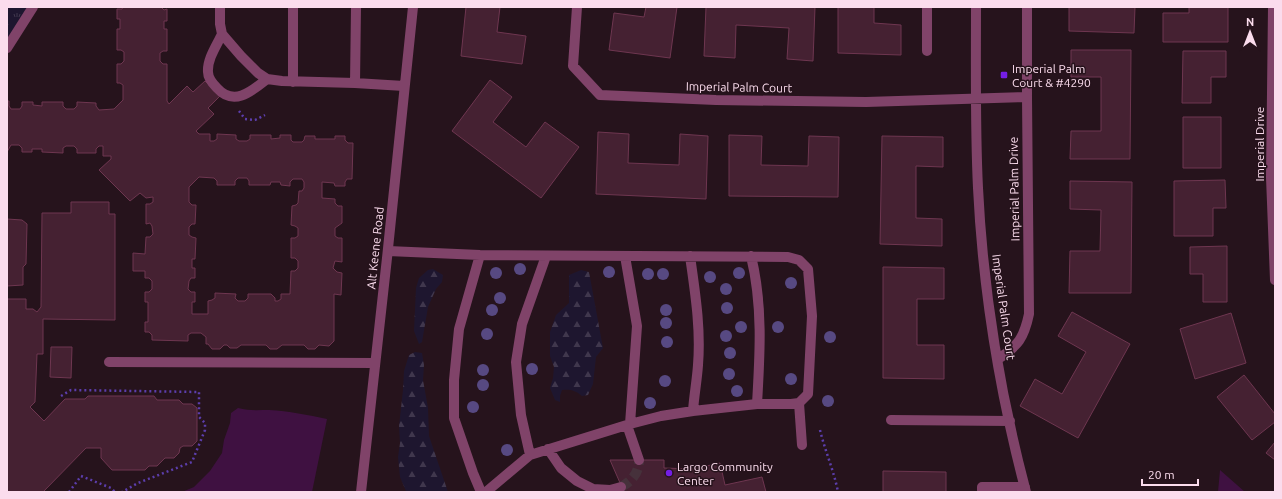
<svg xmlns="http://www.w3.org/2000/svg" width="1282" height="499" viewBox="0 0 1282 499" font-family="Ubuntu,sans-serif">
<defs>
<pattern id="grass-tufts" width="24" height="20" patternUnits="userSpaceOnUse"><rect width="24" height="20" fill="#1e162f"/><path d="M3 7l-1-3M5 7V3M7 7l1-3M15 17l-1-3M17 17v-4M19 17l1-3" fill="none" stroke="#40374d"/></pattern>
<pattern id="forest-firs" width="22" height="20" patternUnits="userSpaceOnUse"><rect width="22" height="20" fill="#1e162f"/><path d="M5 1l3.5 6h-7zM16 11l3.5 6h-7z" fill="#40374d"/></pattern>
</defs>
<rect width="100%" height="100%" fill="#26131c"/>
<path fill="url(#grass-tufts)" d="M7,7H32L7,41Z"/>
<path fill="url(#forest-firs)" d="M433,269L443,275L442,282L436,289L428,307L422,342L419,344L414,331L416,288L419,278L428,270Z
M581,270L589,272L603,348L596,357L593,384L588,395L582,396C575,390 570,389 562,390L560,396V402L555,400L550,388L553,378L554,367L550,356V332L556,315L569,303V275Z
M415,352L422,353L424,365L423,380L428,408L429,436L448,492H408L406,491L400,477L398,457L400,443L399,426L403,390L404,371L409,355Z"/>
<path fill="#3f1141" d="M238,408C249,411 258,410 269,410C289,411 308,415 327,419L312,492H182L194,487L210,471L222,453L224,440L230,423L231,413Z
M1220,470L1245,492H1218Z"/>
<path fill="#452132" stroke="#6e3650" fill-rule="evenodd" d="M123,7H161L164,10L167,9V21H164V29H167V51H163L160,53V61L163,64H167V101L169,104L187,86L193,92L205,81L220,96L208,108L214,114L196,131L199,134H210V141H214L217,139V134L236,135V139L239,141H247L250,139V135H271V139L280,138V135H291V140L293,142H302L304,140L305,136H315V139H335V136H345V140L348,143H353L352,179H347L345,182V186H335L334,183L322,182V198L335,199V203L338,206H342V223L335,228V236L338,238H342V262L335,261L333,268L337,272L342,273L341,295L334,294V341L329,346L319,345L315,349H308L304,345H282L277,349H270L266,345H241L237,348H230L227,345H224L220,349H212L208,344H206V337L201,333H191L188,335V341L152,340V335L149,332H145V322H148V302H145V292H149L152,289V281L149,278H145V271H133V253L145,254L146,237H150L153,234L152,226L150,223L146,224V204H150L153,202V197L146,198L140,193L130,201L99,170L111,159V156H103V146H99L96,149V153H77V149L74,146H66L63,148V153L42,152V149H32V152H22V148L19,145H11L7,152V101H9V106L11,109H20L22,106V102H33V105L42,106V102H63V106L66,109H74L77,106V102L96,103V106L99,110L114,109L123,100V85L120,83H117V64H121L124,61V52L121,50H117V29H120V19H117V9H122ZM199,177L214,178L217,181V185H235V181L238,178H247L249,181V185H270L271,182H280L281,185L290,186V182L293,179H302L304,182V188L302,191H299L298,203L296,205L292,206L291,225L295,226L298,228V236L295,238H291V258H295L298,261V268L295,271H291L290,294H281V299L278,301H275V298L271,294H248V298L245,301H238L235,298L236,294L215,293V298L212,300L208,301V314H192V302H195V292H191L188,289L189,281L191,278H195V268H192V259H195L196,238L192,237L189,235V227L192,224H195L196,205H192L189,202V187Z
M466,7H500L497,32L526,36L522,64L461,56Z
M646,7H677L670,58L609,50L614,13L644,17Z
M706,7H815L813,61L787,59L789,28L736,25L735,58L704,56Z
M838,7H874V23L901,25V55L838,53Z
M1069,7H1135L1134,33L1069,31Z
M1189,7H1228V42H1163V13H1189Z
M1071,50H1131L1130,159H1070L1071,131H1101V77H1071Z
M1183,51H1226V77H1211V103H1182Z
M490,80L512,97L493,122L526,147L545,122L579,147L541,198L452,131Z
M1183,117H1221V168H1183Z
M598,132L629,134L628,163L679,165L680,134L708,136L706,199L596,194Z
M729,135L762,136L761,165L808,166L809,136L839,137L838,197L729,196Z
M882,136L943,137V167L916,166V218L942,219V246L880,244Z
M1225,180L1226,208H1213V236H1174V181Z
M1070,181L1132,182L1131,293H1069L1070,251H1100L1101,210L1070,209Z
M71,202H109V214H115V320L43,319V354H37L35,402L30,407L44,421L65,399H85L88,396H154L157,400H179L183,404H192L197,408V441L192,446H183L180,448L179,453L174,458H165L157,466H149L145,470H112L101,458V448H86L43,492H7V299H26V309H33L37,312L41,307L42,213H71Z
M7,219L22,220L27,224L26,264L23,267V285L7,286Z
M1227,246V302H1203V274H1190V247Z
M883,267L944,268V299H917V345H944V379L883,378Z
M1072,312L1130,344L1078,438L1020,406L1035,379L1062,394L1086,352L1058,336Z
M1231,313L1246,363L1195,379L1180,329Z
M51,347H72L71,378L50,377Z
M1244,375L1275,414V422L1252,440L1217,397Z
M1275,442V460L1266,453Z
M610,460H664V468L693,469L720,463L725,485L762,477L766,492H624Z
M883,471L946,472V492H883Z"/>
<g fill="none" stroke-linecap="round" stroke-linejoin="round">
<path stroke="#46313b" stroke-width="10" stroke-dasharray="10 5" stroke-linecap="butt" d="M621,487C632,481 639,473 639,460"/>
<path stroke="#5c3eac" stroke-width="2.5" stroke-dasharray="2 3" stroke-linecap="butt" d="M239,111L245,119L255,120L265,115
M61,396L71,390L199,392V417L205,423V430L192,462L138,483L122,492
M820,430C825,451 834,471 838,492
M69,492L81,476L111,488L115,492"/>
<path stroke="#804369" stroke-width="10" d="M220,7V24L222,34L241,56L258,73L267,79L282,81L355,83
M293,7V82
M356,7L355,83L404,86
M577,7L573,66L600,95L716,100L866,102L1027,97
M976,7C976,67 975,128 978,188C983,290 1000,394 1026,492
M1273,7L1271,177L1275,280
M222,34C217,45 207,59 208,72C208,77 213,84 217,88C234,107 252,91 267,79
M7,48L33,7
M927,51V7
M388,251L480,255L788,257L799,260L808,269L812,316L808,394L799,403L791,404H757L693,411L661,416L630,424L530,455L486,492
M480,255L459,329L454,380V418L473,473L481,492
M625,256L637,326L630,424
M690,256C695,292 701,328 698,365C697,380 694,396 693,411
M751,256C763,305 760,354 757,404
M998,359C1018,346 1024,338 1029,314L1027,97V7
M109,362L375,363
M799,403L802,445
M891,420L1010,421
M627,425L639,460
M548,449L561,468L577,481L593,489L610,490L621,487
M530,455L521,415L516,362L522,324L546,256
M361,492L387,258L413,7
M982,492V487H1025"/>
</g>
<g fill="#574982">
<circle cx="520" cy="269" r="6"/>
<circle cx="609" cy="272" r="6"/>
<circle cx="496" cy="273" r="6"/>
<circle cx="739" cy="273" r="6"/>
<circle cx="648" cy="274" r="6"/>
<circle cx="663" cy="274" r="6"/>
<circle cx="710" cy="277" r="6"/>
<circle cx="791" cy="283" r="6"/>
<circle cx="726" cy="289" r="6"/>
<circle cx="500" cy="298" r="6"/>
<circle cx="727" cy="308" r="6"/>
<circle cx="492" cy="310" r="6"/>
<circle cx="666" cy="310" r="6"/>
<circle cx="666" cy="323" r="6"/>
<circle cx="741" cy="327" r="6"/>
<circle cx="778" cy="327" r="6"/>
<circle cx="487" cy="334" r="6"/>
<circle cx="726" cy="336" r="6"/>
<circle cx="830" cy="337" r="6"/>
<circle cx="667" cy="342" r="6"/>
<circle cx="730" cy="353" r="6"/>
<circle cx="532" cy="369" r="6"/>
<circle cx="483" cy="370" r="6"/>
<circle cx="729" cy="374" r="6"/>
<circle cx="791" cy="379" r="6"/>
<circle cx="665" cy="381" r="6"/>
<circle cx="483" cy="385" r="6"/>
<circle cx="737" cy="391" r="6"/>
<circle cx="828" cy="401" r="6"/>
<circle cx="650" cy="403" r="6"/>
<circle cx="473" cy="407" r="6"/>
<circle cx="507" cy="450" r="6"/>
</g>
<g fill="#741ee5" stroke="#26131c" stroke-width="1.5">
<rect x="1000" y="71" width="8" height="8" rx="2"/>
<circle cx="669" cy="473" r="4"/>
</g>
<g text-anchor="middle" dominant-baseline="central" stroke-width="3" stroke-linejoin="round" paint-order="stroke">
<g font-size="12" fill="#fbdced" stroke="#26131c" text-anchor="start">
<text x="1012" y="68">Imperial Palm<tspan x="1012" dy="14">Court &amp; #4290</tspan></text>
<text x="677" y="466">Largo Community<tspan x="677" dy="14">Center</tspan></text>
</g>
<g font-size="12" fill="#fbdced" stroke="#26131c">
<text transform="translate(739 87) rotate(1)">Imperial Palm Court</text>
<text transform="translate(1259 144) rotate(-90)">Imperial Drive</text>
<text transform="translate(1014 189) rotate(-91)">Imperial Palm Drive</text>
<text transform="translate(375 248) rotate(-84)">Alt Keene Road</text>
<text transform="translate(1004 307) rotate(82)">Imperial Palm Court</text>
</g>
</g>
<rect width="1282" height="499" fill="none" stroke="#fbdced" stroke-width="16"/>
<g transform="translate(1250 32)" stroke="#26131c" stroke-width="3" paint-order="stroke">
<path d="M0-3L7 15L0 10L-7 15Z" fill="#fbdced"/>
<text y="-6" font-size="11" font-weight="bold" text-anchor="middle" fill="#fbdced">N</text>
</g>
<path d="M1142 479v6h56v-6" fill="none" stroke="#fbdced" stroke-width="2"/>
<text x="1148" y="479" font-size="12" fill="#fbdced" stroke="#26131c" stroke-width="3" paint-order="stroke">20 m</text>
</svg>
